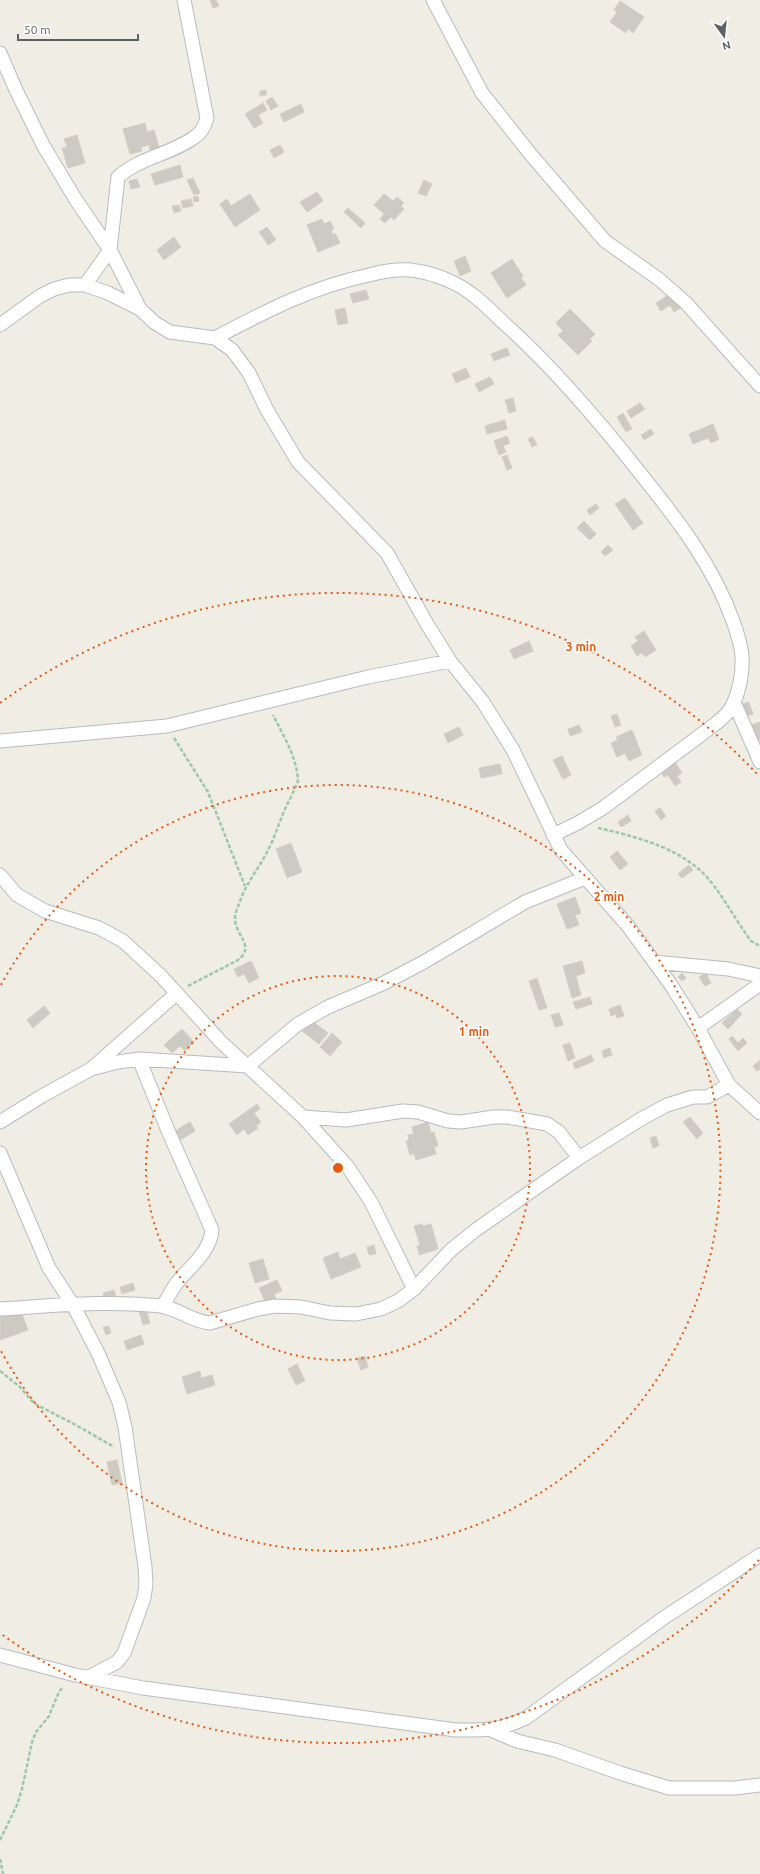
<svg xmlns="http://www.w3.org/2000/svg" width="760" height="1874" viewBox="0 0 760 1874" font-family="Ubuntu,sans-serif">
<rect width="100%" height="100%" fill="#f0ede5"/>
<path fill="#cdcac4" stroke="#d5cfc2" d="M210,0H216L219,6L213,8Z
M620,1L644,17L633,33L628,29L626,33L610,22L617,12L614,10Z
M266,90V95L260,96V91Z
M272,97L278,106L271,110L266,101Z
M263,103L267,110L258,115L263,123L254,128L245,114Z
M301,104L304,112L284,122L280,114Z
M145,123L147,132L154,130L159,147L150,150L149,145L141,147L142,151L130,154L123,129Z
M77,135L85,163L68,168L62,148L67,147L64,139Z
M280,145L284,152L274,158L270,150Z
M180,165L183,177L155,185L151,174Z
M193,178L200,193L194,195L187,180Z
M137,179L140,187L131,189L129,181Z
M424,180L432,184L426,196L418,193Z
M317,192L323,201L307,212L300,202Z
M250,194L260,210L235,227L220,204L227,199L231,206Z
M384,194L393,201L397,197L404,203L401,206L404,209L394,220L391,217L385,223L380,219L384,214L374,205Z
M198,196L199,201L194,202L193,197Z
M191,199L193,206L183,208L181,201Z
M179,205L181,211L174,213L172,206Z
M348,208L365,223L361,228L344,212Z
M322,219L324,224L330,221L334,229L331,230L333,235L335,233L340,243L318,252L307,225Z
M267,227L276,240L268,245L259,232Z
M174,237L181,247L164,260L157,250Z
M465,256L471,271L460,276L454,261Z
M512,259L523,276L521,278L526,285L507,298L491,273Z
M366,290L369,299L353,303L350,294Z
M673,292L682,307L674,312L670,305L661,311L656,303Z
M345,308L348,323L338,325L335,310Z
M570,309L595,334L590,339L592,341L578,355L558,335L563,331L556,323Z
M507,348L510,355L494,361L491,354Z
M466,368L470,377L456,383L452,374Z
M490,377L494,384L479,392L475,384Z
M513,398L516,411L509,413L505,400Z
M640,403L645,409L631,418L627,411Z
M623,413L632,429L626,432L617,417Z
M505,420L507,429L487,434L485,426Z
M713,424L719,439L711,443L708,438L693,444L689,434Z
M651,429L654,434L644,440L641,435Z
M507,436L510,443L503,446L506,452L499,455L494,441Z
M533,437L537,445L532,447L528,439Z
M507,455L512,468L507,470L502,457Z
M625,498L643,523L633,530L615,504Z
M596,504L599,508L590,515L587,510Z
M584,521L596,534L590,540L577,528Z
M608,545L613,550L605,556L601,552Z
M644,631L656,650L645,657L642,653L637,656L631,646L638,641L635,637Z
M529,641L533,651L514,659L510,650Z
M749,702L753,714L744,717L739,705Z
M617,714L621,725L615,727L611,716Z
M760,722V740L756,741L751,725Z
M579,725L582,732L570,736L568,729Z
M459,727L463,735L448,743L444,734Z
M632,730L642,755L629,761L625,753L617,757L611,743L618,740L616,737Z
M562,756L571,775L563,779L553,760Z
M675,762L682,773L677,776L681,782L675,786L668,775L664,777L661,772Z
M500,764L502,774L481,778L479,768Z
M660,808L666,816L661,820L655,811Z
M628,815L631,821L621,827L618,822Z
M291,843L302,872L287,878L276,849Z
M617,851L628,864L620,870L610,857Z
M689,865L693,870L682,878L678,874Z
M575,897L581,913L575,915L579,925L567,929L557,904Z
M251,961L259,978L249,983L244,974L238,977L234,969Z
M582,961L585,973L576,976L581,995L572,998L563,966Z
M682,973L686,978L682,981L678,977Z
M706,973L711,983L705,986L699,977Z
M537,978L547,1008L539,1010L529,981Z
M590,997L592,1004L576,1009L573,1002Z
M620,1005L624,1016L617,1018L616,1014L611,1016L609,1009Z
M44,1006L50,1013L33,1028L27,1020Z
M737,1009L742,1014L728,1029L722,1023Z
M559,1013L563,1025L555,1027L551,1015Z
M311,1020L328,1033L319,1044L302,1031Z
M182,1029L194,1042L185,1051L180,1046L172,1053L164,1045Z
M332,1033L342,1042L330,1056L320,1047Z
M732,1036L738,1043L743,1038L747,1043L738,1051L729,1039Z
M570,1043L575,1058L568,1061L563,1045Z
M610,1048L612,1055L604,1058L602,1051Z
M591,1055L594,1061L575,1069L573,1063Z
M760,1060V1069L757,1071L753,1066Z
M257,1104L260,1109L254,1113L261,1122L256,1126L258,1128L248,1135L244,1129L237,1135L229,1124Z
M690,1117L703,1133L697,1139L683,1122Z
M190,1122L195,1131L180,1140L175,1131Z
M428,1122L431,1133L434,1132L438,1146L434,1147L436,1154L416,1160L414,1153L410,1155L406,1141L409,1140L408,1135L414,1134L412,1127Z
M656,1136L659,1146L653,1148L650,1138Z
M422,1224L423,1226L431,1224L438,1249L419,1255L417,1246L420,1245L414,1226Z
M374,1245L376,1254L369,1255L367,1247Z
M338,1252L340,1259L355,1253L361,1267L331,1279L323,1258Z
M263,1259L269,1279L255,1283L249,1263Z
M277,1280L282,1291L274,1294L277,1302L267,1306L259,1288Z
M133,1283L135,1290L122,1294L120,1287Z
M114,1290L116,1296L105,1299L103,1293Z
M20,1309L28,1330L0,1340V1317Z
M146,1309L150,1323L143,1325L139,1311Z
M109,1326L111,1333L106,1335L103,1327Z
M141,1335L144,1344L127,1350L124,1341Z
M365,1356L368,1367L361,1370L357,1358Z
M297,1364L305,1381L296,1385L288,1369Z
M200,1371L201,1378L212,1375L215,1385L187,1394L182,1377Z
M117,1460L122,1483L112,1485L107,1462Z"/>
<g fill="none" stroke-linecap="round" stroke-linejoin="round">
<defs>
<path id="minor" d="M433,0L482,93L532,156L605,241L660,280L686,303L760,386
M0,53L16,90L43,145L76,200L110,250L140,309
M85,285L110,250L118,177C140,157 173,154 196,136C202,132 205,125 207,118L184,0
M0,325L40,296L54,289L69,285H85L108,293L140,309L155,323L170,332L215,338L232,350L249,373L267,410L298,462L387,553L427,624L450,661L483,702L513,750L561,850L628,926L671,985L698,1028L729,1085L760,1113
M215,338C266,311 312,287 369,275C385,271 402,268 417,271C436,274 458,283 473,295C485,304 495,315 506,325C556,370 599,421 640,473C677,519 713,565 733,621C737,632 741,644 742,656C743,674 739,696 729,711C725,716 719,721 714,725L603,808L578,823L553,835
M734,702L760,762
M0,741L167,726L368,677L450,661
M0,875L17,895L45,911L99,928L123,941L161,976L221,1042L303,1117L348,1167L371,1202L414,1289
M654,962L728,969L760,976
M698,1028L760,984
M139,1059L169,1133L212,1230C210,1253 189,1267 176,1284C171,1291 167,1299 163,1306
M91,1069L118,1062L139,1059L248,1066L298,1024L328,1007L384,983L424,962L525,902L585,878
M303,1117L346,1120L403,1111L418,1112L448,1121L461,1122L494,1117H507L547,1124L559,1132L579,1158
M0,1122L42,1096L91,1069L176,994
M0,1153L49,1268L73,1305L98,1353L119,1402L125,1427L145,1567L146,1584L144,1598L124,1653L117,1662L87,1678
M0,1309C53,1306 108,1300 161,1306C179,1309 193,1322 210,1323L258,1309L275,1306L301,1307L330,1313L356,1314L381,1309L398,1301L414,1289L452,1249L477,1229L579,1158L641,1119L667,1105L693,1097H707L729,1085
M0,1655L75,1675L143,1688L456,1730C485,1730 499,1731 526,1718L665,1617L760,1555
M491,1730L517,1741L555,1750L620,1773L669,1788H735L760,1785"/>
</defs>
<use href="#minor" stroke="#b7bbbf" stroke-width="15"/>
<path stroke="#98caa6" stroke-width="2.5" stroke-dasharray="4 2" stroke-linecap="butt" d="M174,738L208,792L245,886
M598,828C638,837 685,849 711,882C726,901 737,922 751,941L760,946
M188,986L238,960C256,946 235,935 235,919C235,913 238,907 240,901C246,884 256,872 265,856C273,842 278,826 284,811C289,801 294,791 298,781C297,757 283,735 273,715
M0,1371L20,1387L30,1399L37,1405L74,1424L114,1447
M0,1840L17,1805L22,1789L32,1742L36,1732L49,1716L59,1692L63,1687
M0,1859L3,1874"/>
<use href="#minor" stroke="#fff" stroke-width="13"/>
</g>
<g fill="none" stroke="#e8590c" stroke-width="2" stroke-dasharray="2 4">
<circle cx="338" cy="1168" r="192"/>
<path d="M1 985A383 383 0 1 1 1 1351"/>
<path d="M759 1560A575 575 0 0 1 0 1633M0 703A575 575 0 0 1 759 776"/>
</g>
<circle cx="338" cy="1168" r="6" fill="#e8590c" stroke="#fff" stroke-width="2"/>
<g font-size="12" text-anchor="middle" font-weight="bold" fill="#e8590c" stroke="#fff" stroke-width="3" stroke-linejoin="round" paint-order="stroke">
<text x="581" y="651">3 min</text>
<text x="609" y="901">2 min</text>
<text x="474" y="1036">1 min</text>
</g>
<g transform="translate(724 36) rotate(165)" stroke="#ffffff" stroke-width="3" paint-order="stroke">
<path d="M0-3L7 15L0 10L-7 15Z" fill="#5c6166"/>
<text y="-6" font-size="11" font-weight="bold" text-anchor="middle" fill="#5c6166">N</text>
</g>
<path d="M18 34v6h120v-6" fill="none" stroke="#5c6166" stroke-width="2"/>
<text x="24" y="34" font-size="12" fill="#5c6166" stroke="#ffffff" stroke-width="3" paint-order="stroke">50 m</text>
</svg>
